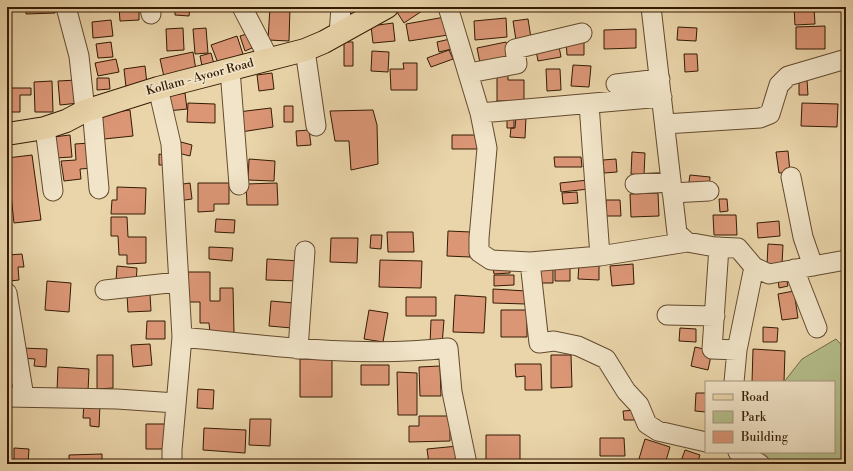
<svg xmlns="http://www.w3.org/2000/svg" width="853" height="471" viewBox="0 0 853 471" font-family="'Libre Bodoni',serif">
<rect width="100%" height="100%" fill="#ead5aa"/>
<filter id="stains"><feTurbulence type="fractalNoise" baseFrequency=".005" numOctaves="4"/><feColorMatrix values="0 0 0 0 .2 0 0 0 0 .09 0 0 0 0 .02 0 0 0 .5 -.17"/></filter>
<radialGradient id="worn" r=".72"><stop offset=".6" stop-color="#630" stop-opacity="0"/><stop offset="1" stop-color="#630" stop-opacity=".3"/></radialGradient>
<path fill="#b4be8b" stroke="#746c48" d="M836,339L846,350V464H775L753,452H834V382H784L802,359Z"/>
<path fill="#db9676" stroke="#341b04" d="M26,7H55V13L26,14Z
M119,7H139V20L120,21Z
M175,7H190L189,16L175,15Z
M270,7H290L289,41L268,40Z
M398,7H428L404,23L395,9Z
M794,7H814L815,24L795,25Z
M445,17L448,35L409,41L406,24Z
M506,18L507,37L475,40L474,21Z
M528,19L531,38L516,40L513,21Z
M111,20L113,36L93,38L92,22Z
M393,23L395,41L373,43L371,26Z
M825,26V49H796V27Z
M678,27L697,28L696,41L677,40Z
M183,28L184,50L167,51L166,29Z
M206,28L208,53L195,54L193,29Z
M636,29V48L604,49V30Z
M247,34L252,48L245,51L240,36Z
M237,36L243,54L218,63L211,45Z
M450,39L452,49L439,52L437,42Z
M584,40V55H567L566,41Z
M558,41L561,57L538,61L535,45Z
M111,42L113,57L98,58L96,44Z
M344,42H353V66H344Z
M506,42L509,56L480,63L477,48Z
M449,50L453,59L431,67L427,58Z
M372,51L389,52L388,72L371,71Z
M193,52L196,70L164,77L160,59Z
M211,53L214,64L202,66L200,56Z
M684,54H697L698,71L685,72Z
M116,59L119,72L98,76L95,63Z
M403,63H417V90H391L390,69H404Z
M573,65L591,66L589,87L571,86Z
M145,66L147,84L126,87L124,69Z
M546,69H560L561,90L547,91Z
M497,70H508V80H524V101H497Z
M272,73L274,89L259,91L257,75Z
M97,78H109L110,89L97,90Z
M77,80L79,103L60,105L58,81Z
M799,80H807L808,95H799Z
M52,81L53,112H35L34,82Z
M7,88H31V95H20V112H7Z
M185,93L187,109L168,111L166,96Z
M188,103L215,104V123L187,122Z
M802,103L838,104L837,127L801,126Z
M284,106H293V122H284Z
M271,108L273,127L241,132L238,112Z
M130,110L133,136L104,139L101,114Z
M373,110L377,125L378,164L351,170L349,141H335L330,111Z
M516,117H526L525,138L510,137L511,128H515Z
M507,119H514V128H507Z
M309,130L311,145L297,146L296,131Z
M70,135L72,157L55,158L53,137Z
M452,135H477L478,149H452Z
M181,142L192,145L190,156L178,153Z
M90,143L93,168L80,169L81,179L64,181L61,161L76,160L75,144Z
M788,151L790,172L779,173L776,152Z
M632,152L645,153L644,175L631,174Z
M159,154L165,155V165H159Z
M32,155L41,220L14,223L7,158Z
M554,157H581L582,167H555Z
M249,159L275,161L274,181L248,180Z
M616,159L617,172L604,173L603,160Z
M690,175L710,177L709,190L688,188Z
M588,180L589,189L561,192L560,183Z
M190,183L192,199L178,201L176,185Z
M198,183H229V204H214V211L198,212Z
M277,183L278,205H247L246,184Z
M117,187L146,188L145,214H111L112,200H117Z
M577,192L578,203L563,204L562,193Z
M658,193L659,216L631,217L630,194Z
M719,199H727L728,211L720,212Z
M606,200H620L621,216H606Z
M713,215H736L737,235H714Z
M111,217H127L128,237H146V263L127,264V255H119L118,236H111Z
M216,219L235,220L234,233L215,232Z
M779,221L780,236L758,238L757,223Z
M448,231L471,232L470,257L447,256Z
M387,232H413L414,252H388Z
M371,235H382L381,249L370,248Z
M331,238H358L357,263L330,262Z
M768,244L783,245L782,265H767Z
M209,247L233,248L232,261L209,259Z
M22,254L24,267H18L19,280L10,281L8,255Z
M267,259L300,261V281L266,280Z
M380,260L422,261L421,288L379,287Z
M579,263L599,264V280L578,279Z
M555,264H570V281H555Z
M633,264L634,284L612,286L610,266Z
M553,265V283H536L535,266Z
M117,266L137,268L136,283L116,281Z
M510,267V273L494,274L493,268Z
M188,272H210V301H220V288H233L234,333H210L209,323H200V302H189Z
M494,275H514V285L494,286Z
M786,277L788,286L779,288L778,279Z
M47,281L71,283L69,312L45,310Z
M493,289L526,291V304L493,303Z
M794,291L798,318L782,320L778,294Z
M150,294L151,311L128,312L127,295Z
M455,295L486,297L484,333L453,332Z
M406,297H436V316H406Z
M271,301L294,303L292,328L269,326Z
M369,310L388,313L383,342L364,339Z
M501,310H527V337H501Z
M431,320H444L442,345L430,344Z
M147,321H165V339H146Z
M763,327L778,328L777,342H763Z
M680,328L696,329V342L679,341Z
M150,344L152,365L133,367L131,345Z
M695,347L712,351L708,370L691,366Z
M22,348L47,349L46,367L34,366L35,359L21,358Z
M753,349L785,351L784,382H752Z
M97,355H113V388L97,389Z
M551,355H571L572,387L551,388Z
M300,359H332V397H300Z
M515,364H541L542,390H525V376L516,377Z
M361,365H389V385H361Z
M440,366L441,396H420L419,367Z
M7,367L16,368L15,385L7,384Z
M58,367L89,369L88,392L57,390Z
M397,372L417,373V415H398Z
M198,389L214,390L213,409L197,408Z
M696,393H706V412L695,411Z
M84,403L100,404L99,427L90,426V418H83Z
M636,410V420H624L623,411Z
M419,416H450V441L409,442V426H419Z
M250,419H271L270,446L249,445Z
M146,424H168V449H146Z
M204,428L246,430L245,453L203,450Z
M486,435H520V463H486Z
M600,438H624L625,456H600Z
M645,439L670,447L665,464H645L638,462Z
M458,446L460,464H429L427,449Z
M14,448L29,449L28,464H14Z
M685,450L700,455L697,464H680Z
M102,454V464H69V455Z
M54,461H65V464H54Z
M129,461L155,463V464H129Z"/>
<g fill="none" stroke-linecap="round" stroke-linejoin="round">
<defs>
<path id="minor" d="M66,7L79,56L85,111
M150,7L151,14
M242,7L269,59
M448,7L480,113L487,148L479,238V252L491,260L530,262L600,256L687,242
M651,7L677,233L687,242L715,247L738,248L754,267L769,274L846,260
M339,34L341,7
M305,50L316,126
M230,70L239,185
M469,73L517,64L515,49L582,33
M616,84L660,79
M158,88L171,144L182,337L172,450V464
M589,104L600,256
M92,108L99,189
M480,113L662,97
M665,124L760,118L770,114L779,85L788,76L846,59
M45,128L53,191
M791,177L803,237L813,266
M635,184L671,182
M672,193L709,191
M719,247L712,349L737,350
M530,262L539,343L554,341L578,346L606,359L626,391L639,405L647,424L658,431L706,442
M794,269L817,328
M105,290L178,282
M7,293L24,397
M667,315L715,316
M182,337C271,346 359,358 448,348L452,392L467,464
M298,349L305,251
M734,382L737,350L754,267
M7,397L117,399L176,403
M738,452L760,464"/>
<path id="major" d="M7,134L45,128L66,121L85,111L158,88L305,50L324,42L387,7"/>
</defs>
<use href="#minor" stroke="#624a2e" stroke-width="21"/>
<use href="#major" stroke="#341b04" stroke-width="24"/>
<use href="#minor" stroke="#f1e4c8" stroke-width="19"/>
<use href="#major" stroke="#ead5aa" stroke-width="22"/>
</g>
<g text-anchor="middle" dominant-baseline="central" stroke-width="3.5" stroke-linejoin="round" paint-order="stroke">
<g font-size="12" fill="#341b04" stroke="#f1e4c8">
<text transform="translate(200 77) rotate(-15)">Kollam - Ayoor Road</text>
</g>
</g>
<rect width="853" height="471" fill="none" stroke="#ead5aa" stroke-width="24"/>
<rect x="8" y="8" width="837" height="455" fill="none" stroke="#341b04" stroke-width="2"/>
<rect x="12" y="12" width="829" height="447" fill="none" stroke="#341b04"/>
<rect x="705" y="381" width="130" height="72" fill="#f1e4c8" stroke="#a5947a"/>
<rect x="713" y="394" width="20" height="6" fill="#ead5aa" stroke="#a5947a"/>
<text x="741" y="401" font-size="12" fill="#341b04">Road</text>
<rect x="713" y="411" width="20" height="12" fill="#b4be8b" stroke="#a5947a"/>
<text x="741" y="421" font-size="12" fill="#341b04">Park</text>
<rect x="713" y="431" width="20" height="12" fill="#db9676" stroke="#a5947a"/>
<text x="741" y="441" font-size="12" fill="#341b04">Building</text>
<rect width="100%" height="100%" filter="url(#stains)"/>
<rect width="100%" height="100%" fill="url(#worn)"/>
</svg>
